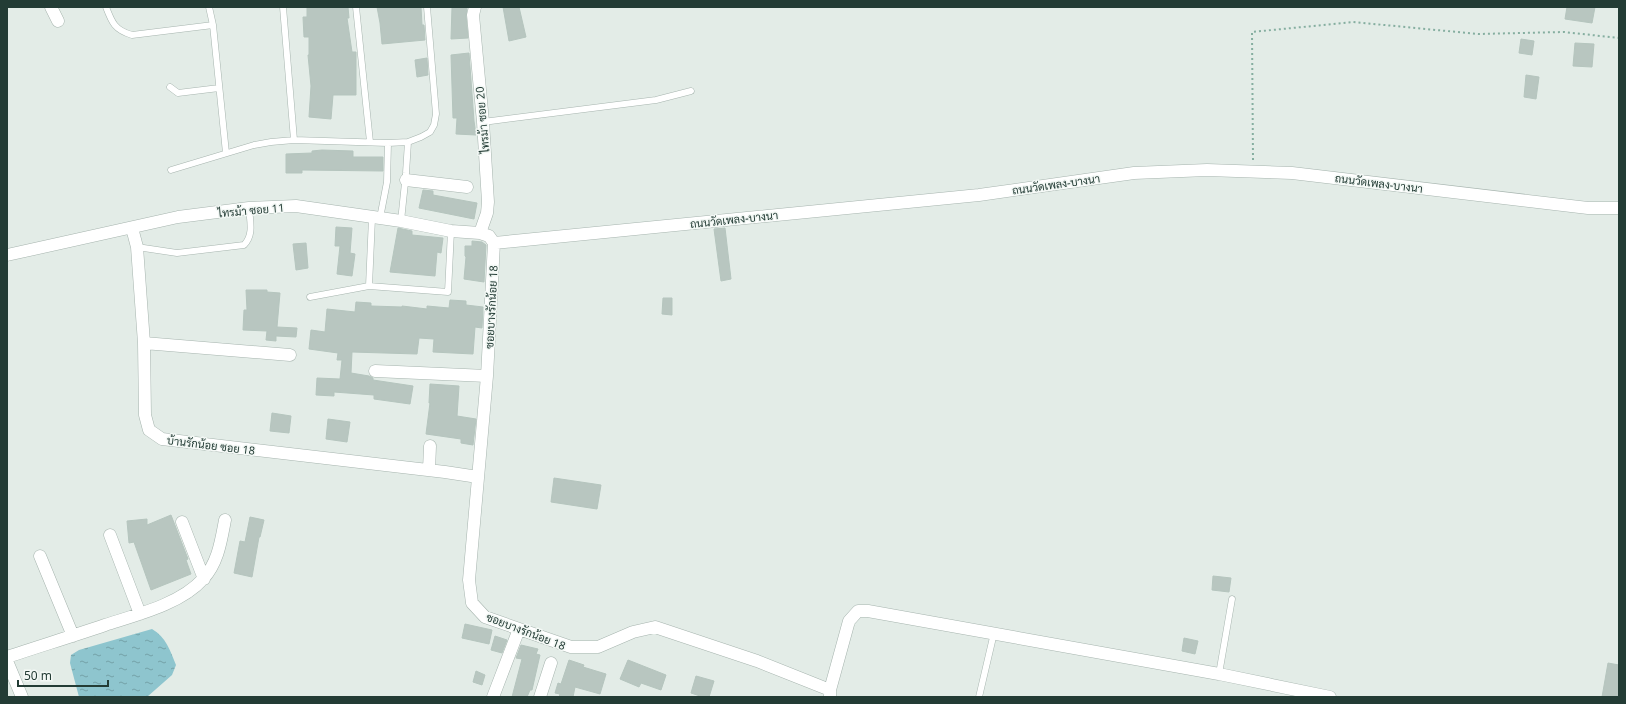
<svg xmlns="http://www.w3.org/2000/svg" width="1626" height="704" viewBox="0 0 1626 704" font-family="'Noto Sans',Sarabun,sans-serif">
<defs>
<pattern id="water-ripples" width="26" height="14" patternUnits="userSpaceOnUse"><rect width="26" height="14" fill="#8ec5ce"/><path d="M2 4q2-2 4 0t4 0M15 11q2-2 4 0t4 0" fill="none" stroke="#74a1a8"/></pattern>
</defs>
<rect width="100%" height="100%" fill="#e3ece7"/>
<path fill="url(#water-ripples)" d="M152,629C166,637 170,650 176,665L172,675L147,697H79L70,663L71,655L79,650Z"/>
<path fill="#b8c6c0" stroke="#b5c5be" d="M307,7H348L349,18H347L352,52H356V95H333L331,119L309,117L311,86L308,55H309V37H304L303,17H307Z
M377,7H421L422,25H424L425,40L382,44L380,23Z
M452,7H467L466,16L468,38L451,39Z
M503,7H519L526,37L509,41Z
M1567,7H1595L1592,23L1565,19Z
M1521,39L1534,41L1532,55L1519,53Z
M1575,43L1594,44L1592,67L1573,66Z
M469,53L474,121L476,135L456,134L457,118H453L451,55Z
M427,58L428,75L417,77L415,60Z
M1526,75L1539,77L1536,99L1524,97Z
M322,150L353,151V157H383V171L302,170V173H286V154L312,153V151Z
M423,190L433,191V195L477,203L474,219L419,208Z
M336,227L352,228L350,253L355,254L352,276L337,274L340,246H335Z
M398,228L412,231V235L443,238L441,253L437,252L435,276L390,272Z
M725,228L731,279L721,281L714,229Z
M472,241L482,242L486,245L484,282L464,279L466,257L465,256V246H472Z
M306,243L308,268L296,270L293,244Z
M246,290H267V292L280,293L277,327L297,328L296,337L276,336V341L266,340L267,331L243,330L244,310H247Z
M663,298H672V315L662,314Z
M450,300L466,301V305L483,307L482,328L475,327L473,354L433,352L434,339L419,338L417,354L352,352L351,373L369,376L373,378V380L413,386L410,404L374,399V395L334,392V396L316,395L317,378L340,379L342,360H337L338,353L309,349L311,330L325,332L327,309L355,312L356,302L371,303V306L402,307V306L427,309V306L449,308Z
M430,384L459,386L457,416L476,419L473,445L461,443V439L426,434L430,403H429Z
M272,413L291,416L289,433L270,431Z
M328,419L350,422L347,442L326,439Z
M554,478L601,485L597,509L551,502Z
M171,515L188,559L186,560L191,574L151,590L134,542L129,543L127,521L147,519V525Z
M250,517L264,520L260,537H259L252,577L234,573L240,541L245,542Z
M1213,576L1231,578L1229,592L1212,590Z
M465,624L492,630L489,644L462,638Z
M495,636L507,640L502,653L491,650Z
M1184,638L1198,641L1195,654L1182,651Z
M521,645L538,649L536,654L540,655L532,690H530L527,697H512L522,659L516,658Z
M569,660L584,665L583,667L606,674L600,694L575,687L573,697H559L560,694L555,693L558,683L561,684Z
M628,660L666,675L661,690L641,683L639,687L620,679Z
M1608,663L1619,665V697H1602Z
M476,671L485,675L482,685L473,682Z
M696,676L714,681L709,697H703L691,693Z"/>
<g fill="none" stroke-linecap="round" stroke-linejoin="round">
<defs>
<path id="service" d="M106,7C112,23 115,30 132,35L213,25
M209,7L213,25L226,153
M283,7L294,140
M356,7L370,142
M170,87L178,93L219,88
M483,122L656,100L691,91
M171,170L254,145L271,142L294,140L388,143L408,142L421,137L430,132L434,125L436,114L427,7
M380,218L387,182L388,143
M401,221L406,173L408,142
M137,247L177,253L244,245C254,235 250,221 249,208
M369,286L372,218
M310,297L369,286L448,292L451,231
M1219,674L1232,599
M979,697L994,633"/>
<path id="minor" d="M51,7L58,21
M475,7L473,15L483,122L488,202L487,213L480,233
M406,180L467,187
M132,228L137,247L144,343L145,415L149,430L162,439L445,472L478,477
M494,243L979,195L1134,173L1207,170L1292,173L1588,208H1619
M494,243L487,376L469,580L472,603L485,617L571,647H598L633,632L655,627L757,661L830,690
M7,255L178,217L249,208L296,206L401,221L451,231L480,233L489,236L494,243
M144,343L290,355
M375,371L487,376
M429,470L430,446
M182,522L204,579
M110,535L140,614
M40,556L73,636
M7,657C40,646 73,636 105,625C136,615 181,604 203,579C218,563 221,541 225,520
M7,661L22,697
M830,696V690L849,621L858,611H868L1219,674L1330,697
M493,697L519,629
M540,697L551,663"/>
</defs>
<use href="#service" stroke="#a6b4ae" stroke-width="7"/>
<use href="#minor" stroke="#a6b4ae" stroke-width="13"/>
<path stroke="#85aea0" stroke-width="2" stroke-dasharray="2 3" stroke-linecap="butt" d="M1253,160L1252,32L1353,22L1478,34L1564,32L1619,38"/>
<use href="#service" stroke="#fff" stroke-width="6"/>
<use href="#minor" stroke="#fff" stroke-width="12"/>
</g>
<g text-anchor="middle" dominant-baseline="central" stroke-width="3" stroke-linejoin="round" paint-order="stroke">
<g font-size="11" fill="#233c35" stroke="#f3f8f5">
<text transform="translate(482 120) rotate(-95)">ไทรม้า ซอย 20</text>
<text transform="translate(1379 183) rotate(7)">ถนนวัดเพลง-บางนา</text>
<text transform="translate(1056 184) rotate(-8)">ถนนวัดเพลง-บางนา</text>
<text transform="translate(251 210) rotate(-5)">ไทรม้า ซอย 11</text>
<text transform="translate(734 219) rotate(-6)">ถนนวัดเพลง-บางนา</text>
<text transform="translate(491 307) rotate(-87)">ซอยบางรักน้อย 18</text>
<text transform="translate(211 445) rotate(7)">บ้านรักน้อย ซอย 18</text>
<text transform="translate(526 631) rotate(21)">ซอยบางรักน้อย 18</text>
</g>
</g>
<rect width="1626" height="704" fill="none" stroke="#233c35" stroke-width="16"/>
<path d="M18 680v6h90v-6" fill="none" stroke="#233c35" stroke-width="2"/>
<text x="24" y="680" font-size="12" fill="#233c35" stroke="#f3f8f5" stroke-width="3" paint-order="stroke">50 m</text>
</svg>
